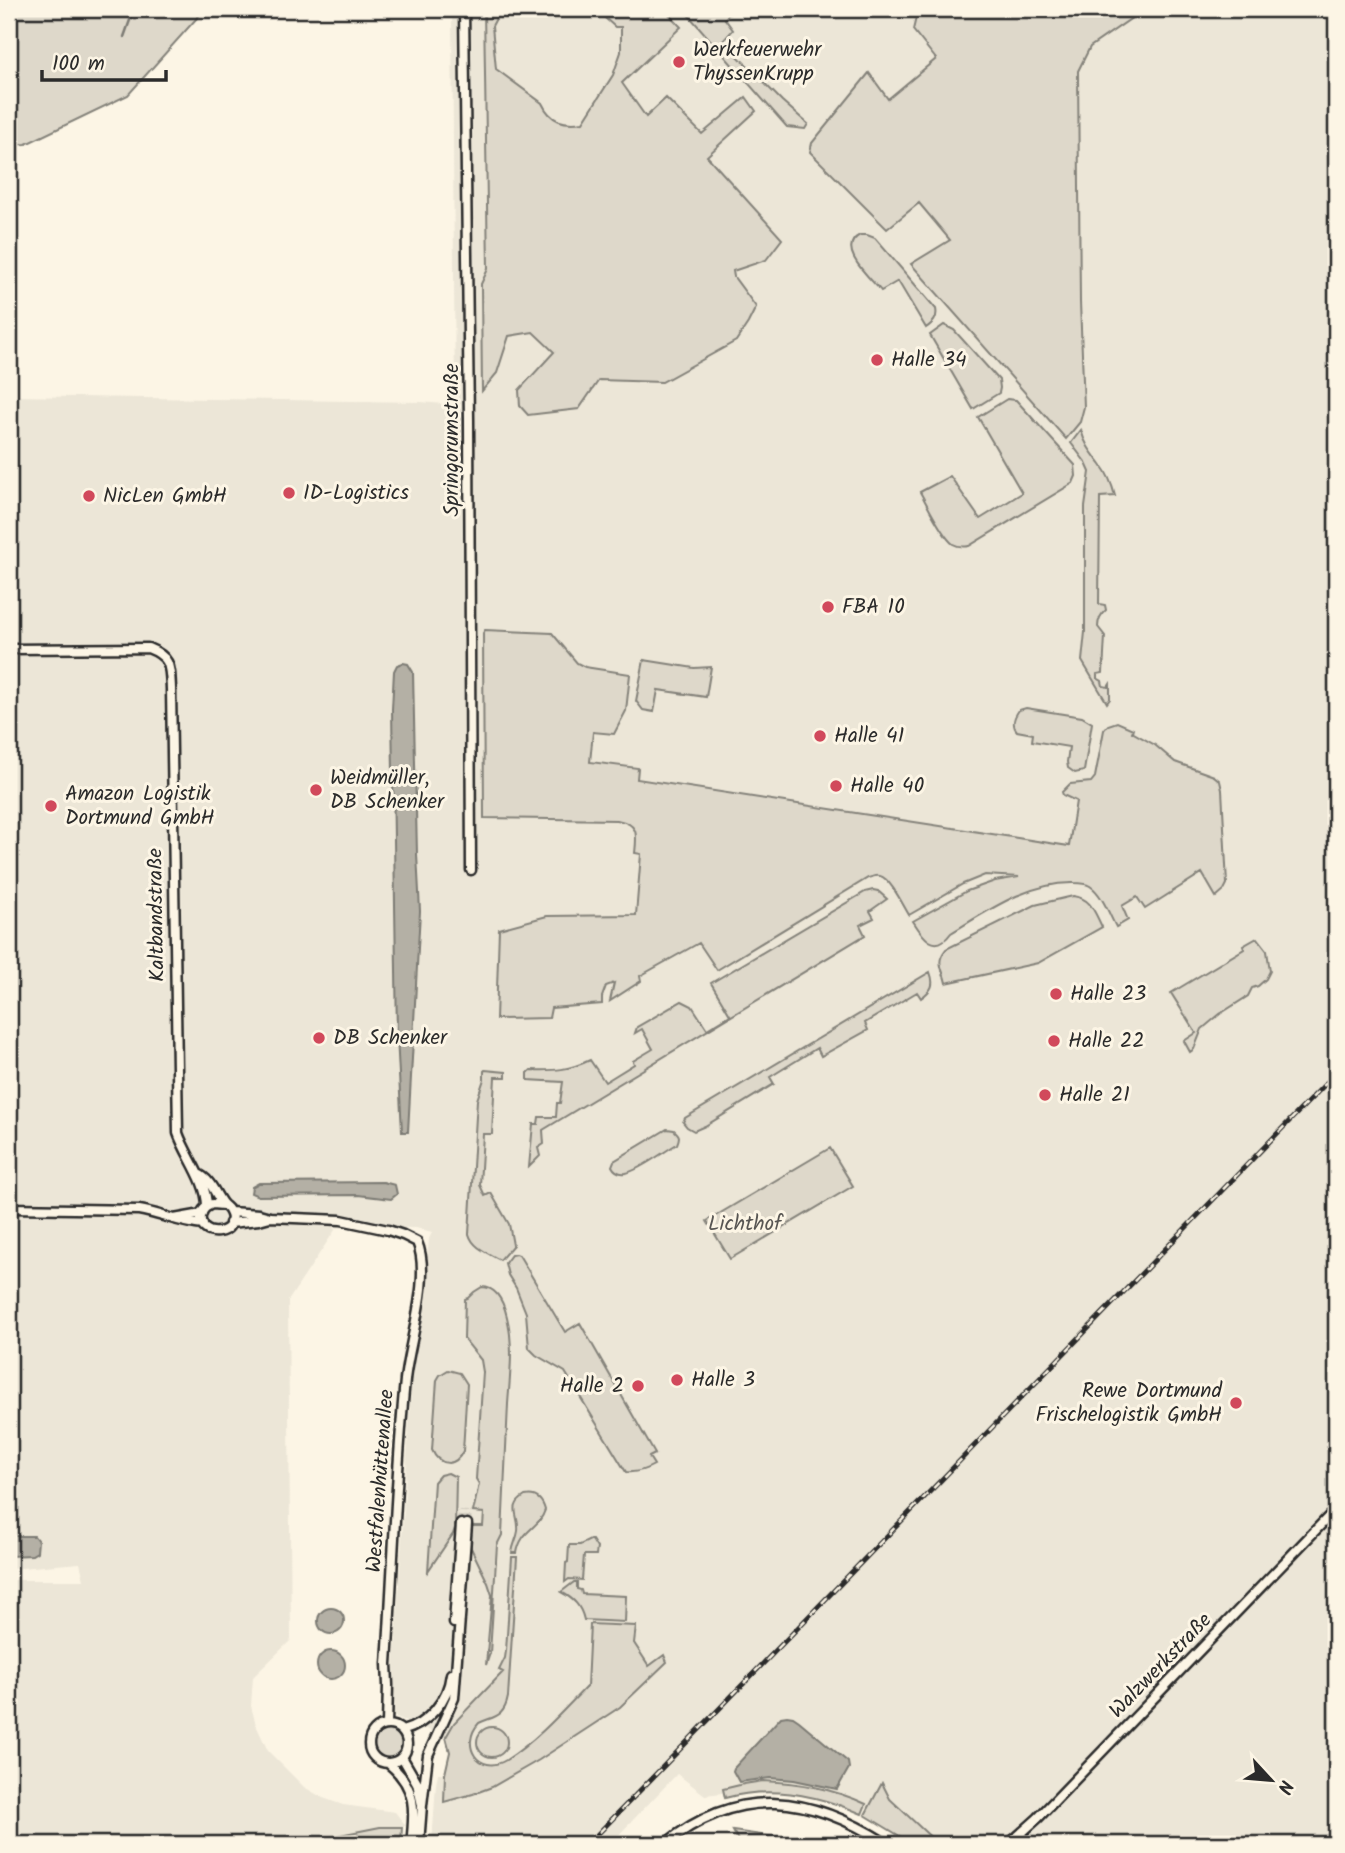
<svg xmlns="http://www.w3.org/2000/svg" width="1345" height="1853" viewBox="0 0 1345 1853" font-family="Kalam,sans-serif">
<rect width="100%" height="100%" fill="#fcf5e5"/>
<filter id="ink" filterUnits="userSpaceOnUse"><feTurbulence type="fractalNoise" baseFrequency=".0143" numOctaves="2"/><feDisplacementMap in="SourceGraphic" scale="14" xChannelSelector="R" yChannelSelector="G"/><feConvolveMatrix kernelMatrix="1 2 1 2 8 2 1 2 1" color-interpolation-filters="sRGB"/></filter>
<g filter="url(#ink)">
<path fill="#ece6d7" d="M452,9H1336V1844H932L891,1815L832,1798L781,1786L705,1795L677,1774L610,1844H432L436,1784L438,1773H445L449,1758V1743L446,1737L391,1715L413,1357L422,1319L429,1239L432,1232L416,1228L333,1226L335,1230L288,1301L291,1640L253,1677L251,1706L256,1725L268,1751L304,1787L323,1798L343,1805L395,1812L406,1826L380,1827L295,1844H9V1580H84L80,1563L9,1569V396L421,402L455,405Z"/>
<path fill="#ded8ca" stroke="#84827a" stroke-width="2" d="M9,9H205L128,95L26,144L9,145Z
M484,9H501L492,26L496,69L542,103C551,122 564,125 583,122L613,75L621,52V27H615L595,9H664L681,27L622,83L646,117L666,98L702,134L746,97L756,111L707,156L782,239L766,260L733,271L734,277L756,307L748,323L736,341L662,382L599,380L579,409L528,415L520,406L519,390L554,352L533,332L509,336L497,373L482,391L481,284L488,269Z
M683,9H732L725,19L733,30L723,41L782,101L808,124L805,129L787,127Z
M918,9H1138L1136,15L1090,47L1078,71L1080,302L1084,407L1080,422L1066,439L911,264L950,240L919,203L887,229L810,152L812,143L869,73L888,99L936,59L913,30Z
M860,235H867L875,238L936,309C938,319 933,323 926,328L898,281L881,291C870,278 835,248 860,235Z
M944,325L954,330L999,380L1000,388L999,393L973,409L930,335Z
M1007,399L1016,400L1075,465L1076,476L1073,483L969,546C963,547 958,547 953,544C942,536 927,504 920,492L950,476L980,519L1022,493L978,417Z
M1081,430C1085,445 1092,453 1101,465C1108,474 1112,484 1115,496L1100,497L1099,604L1105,605L1106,610C1100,615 1098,620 1098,627L1105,636L1103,673L1097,674V678L1102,681L1103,686L1108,687L1110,684V699L1107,703L1082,661L1085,632V507L1090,472L1086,463L1071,443Z
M485,630L552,633L577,663L585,667L630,674L626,711L614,734L593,732L590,762L638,768L637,779L1069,846L1076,801L1063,795L1062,792L1070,784L1091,782L1095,777L1104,730L1108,725L1117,722L1133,729L1132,732L1155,745L1175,762L1214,776L1220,781L1222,790L1227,884L1224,890L1216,897L1202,873L1145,909L1137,897L1122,906L1128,920L1116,927C1109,914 1102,894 1090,886C1085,883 1080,883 1074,883C1029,882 989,910 951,933C935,955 923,937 913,921L967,891L995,881L1019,877L985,875L963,884L909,915C903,905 890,878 880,876C876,875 872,877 868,878L717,970L699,943L640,976L641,981L610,1001L614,983L606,986L602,997V1004L551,1008L549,1018L496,1019L499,929L547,916L636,915L641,854L635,853C637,834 639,824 617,820L484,818L483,633Z
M644,660L694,668L711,667L706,697L658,690L654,712L643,710L636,701Z
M1026,708L1082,717L1092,723L1084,771L1075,773L1068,768L1067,762L1069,747L1032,741L1033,734L1017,731C1011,724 1014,717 1019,710Z
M873,890L878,891L887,899L870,911L874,918L860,925L865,935L543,1130L544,1144L538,1148L540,1156L529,1167L533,1124H538L539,1117H556L557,1103H560L563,1082L528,1080V1073L531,1070C554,1071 570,1070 590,1060L605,1082L634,1064L633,1061L653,1049L642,1029L635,1033L637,1027L682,1001L692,1006L707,1029L730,1015L711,983L865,892Z
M1073,896C1091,898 1094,911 1102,927L1038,963L946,983C943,968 935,963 946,949L1035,905Z
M1257,938L1267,951L1270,971L1266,979L1258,986L1252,988L1248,996L1220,1014L1202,1029L1194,1049L1190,1052L1184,1041L1196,1033L1171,993L1244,949L1243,946Z
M930,972C935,985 932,990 921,998L917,992L865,1023L868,1030L821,1056L817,1048L770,1077L774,1084L705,1126L694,1131L687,1127L683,1122L685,1118Z
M485,1070L506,1072V1077H495L492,1134H483L480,1185L485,1196L491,1193L509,1224L513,1245L500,1260C488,1253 473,1248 469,1234L477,1100L484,1079V1071Z
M667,1129L674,1130C680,1135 680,1137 677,1144C665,1151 638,1171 626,1173C619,1174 615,1172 612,1166L614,1161Z
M830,1148L853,1186L730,1259L707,1221Z
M516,1254L519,1255L565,1332L580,1323L655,1454L649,1457L654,1465C645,1470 636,1473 626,1472L565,1372L536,1355L529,1348L526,1313L516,1288L508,1275L505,1263L511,1255Z
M482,1287C498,1287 504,1304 507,1317C514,1345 510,1376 508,1404C506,1448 504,1492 502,1535L497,1545L490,1653L486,1665L492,1595L488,1583L471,1548L470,1526H483L484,1513L473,1512L479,1484L476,1479L483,1372L481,1360L464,1339L465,1299L468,1298L474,1292Z
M448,1370L460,1373L467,1384L463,1451C455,1468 439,1466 432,1450L437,1380L440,1375Z
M448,1473L456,1477L455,1528L453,1534L428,1571L434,1482L440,1475Z
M525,1496C535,1494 542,1499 545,1510C539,1529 521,1529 517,1553H512C513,1544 517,1539 518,1531C520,1516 507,1507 525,1496Z
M590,1540H592L597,1548L596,1555H584L582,1580L569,1579L565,1582L566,1563L568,1562L569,1545H580Z
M512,1557H517L508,1697C504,1718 494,1716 479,1723C459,1745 479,1776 506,1760C536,1741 562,1712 587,1686L590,1624L636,1626L634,1643L649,1666L664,1655L667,1662L620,1707L539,1760L492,1787L473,1794L444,1802L445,1774L450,1752L446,1737L454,1723L503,1672L499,1670L505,1658L506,1651Z
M574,1582H577V1589L581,1590L582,1594L626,1596L625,1622L584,1620C581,1606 574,1599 561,1592Z
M477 1742a15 15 0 1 1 30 0a15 15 0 1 1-30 0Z
M373 1745a15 15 0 1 1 30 0a15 15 0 1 1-30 0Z
M763,1781C801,1783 831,1788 866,1804L862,1814C818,1795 772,1785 725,1798L723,1789L744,1784Z
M882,1783L890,1799L938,1844H913L865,1815Z
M380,1827H402L401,1844H295Z
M733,1831L818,1843L819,1844H740Z"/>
<path fill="#b4b0a5" stroke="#7d7b74" stroke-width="2" d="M403,663L408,664L413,672L417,854L420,911L408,1132H402L397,1036L392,709L394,671L397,665Z
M383,1182L395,1185L397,1194L391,1199L358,1195L258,1196L251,1193L252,1187L259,1183Z
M9,1536H34L38,1541L37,1552L32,1555L9,1556Z
M318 1621a13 13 0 1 1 26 0a13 13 0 1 1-26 0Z
M317 1665a14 14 0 1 1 28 0a14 14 0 1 1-28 0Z
M787,1716L793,1717L799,1721L848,1762L849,1768L837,1789L794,1780L770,1778L739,1782L733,1771L734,1768L781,1717Z"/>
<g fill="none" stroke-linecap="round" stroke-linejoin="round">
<path stroke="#7d7b74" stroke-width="2.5" d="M124,37L134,9"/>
<path stroke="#d2cdc0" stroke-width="8" stroke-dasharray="8 4" stroke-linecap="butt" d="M461,1524L462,1511
M467,1524L468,1511"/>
<defs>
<path id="minor" d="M464,9L469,420L471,870
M9,649L148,648C171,657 170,666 171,689L178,1133C186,1156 207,1182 207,1206
M198,1174C211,1180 214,1192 222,1203C226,1208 227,1206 230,1212C241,1235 198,1241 201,1216C202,1209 206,1207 212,1204L223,1205
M9,1208L139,1210C161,1214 181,1223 203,1225
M230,1212L259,1214L270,1217L341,1220L388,1230L403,1235L417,1242C432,1276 409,1341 405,1380C396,1474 393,1569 387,1664L388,1685L387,1725
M174,1219L202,1214
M230,1223L259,1220L270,1217
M454,1623L461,1524
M369 1744a19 19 0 1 1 38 0a19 19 0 1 1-38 0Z
M402,1731C428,1724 448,1701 451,1674
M402,1757L417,1783L422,1805L419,1844
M389,1764C417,1787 415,1811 411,1844
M422,1805L428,1755L454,1698L467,1524
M665,1844C739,1784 811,1795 887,1844
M1009,1844L1038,1818L1336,1509"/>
</defs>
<use href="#minor" stroke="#2b2b2b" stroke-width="13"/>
<use href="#minor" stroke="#fcf5e5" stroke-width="8"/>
<defs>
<path id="rail" d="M588,1844L1336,1073"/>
</defs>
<use href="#rail" stroke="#2b2b2b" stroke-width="5"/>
<use href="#rail" stroke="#fcf5e5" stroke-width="2.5" stroke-dasharray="8" stroke-linecap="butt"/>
</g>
</g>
<g fill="#d1495b" stroke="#fcf5e5" stroke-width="2.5">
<circle cx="679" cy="62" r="7"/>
<circle cx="877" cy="360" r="7"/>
<circle cx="289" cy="493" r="7"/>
<circle cx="89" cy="496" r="7"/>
<circle cx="828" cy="607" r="7"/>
<circle cx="820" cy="736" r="7"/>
<circle cx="836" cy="786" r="7"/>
<circle cx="316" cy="790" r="7"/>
<circle cx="51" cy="806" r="7"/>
<circle cx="1056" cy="994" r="7"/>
<circle cx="319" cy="1038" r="7"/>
<circle cx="1054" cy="1041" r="7"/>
<circle cx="1045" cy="1095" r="7"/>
<circle cx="677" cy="1380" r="7"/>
<circle cx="638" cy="1386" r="7"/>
<circle cx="1236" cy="1403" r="7"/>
</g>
<g text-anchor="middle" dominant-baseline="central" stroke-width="6" stroke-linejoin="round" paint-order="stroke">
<g font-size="21" fill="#2b2b2b" stroke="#fcf5e5" text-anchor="start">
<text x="693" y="50">Werkfeuerwehr<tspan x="693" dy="24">ThyssenKrupp</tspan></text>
<text x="891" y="360">Halle 34</text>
<text x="303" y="493">ID-Logistics</text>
<text x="103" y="496">NicLen GmbH</text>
<text x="842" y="607">FBA 10</text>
<text x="834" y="736">Halle 41</text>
<text x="330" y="778">Weidmüller,<tspan x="330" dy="24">DB Schenker</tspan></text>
<text x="850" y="786">Halle 40</text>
<text x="65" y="794">Amazon Logistik<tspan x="65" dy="24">Dortmund GmbH</tspan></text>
<text x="1070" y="994">Halle 23</text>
<text x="333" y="1038">DB Schenker</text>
<text x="1068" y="1041">Halle 22</text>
<text x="1059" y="1095">Halle 21</text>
<text x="691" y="1380">Halle 3</text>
<text x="624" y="1386" text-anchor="end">Halle 2</text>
<text x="1222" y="1391" text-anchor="end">Rewe Dortmund<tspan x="1222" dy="24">Frischelogistik GmbH</tspan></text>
</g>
<g font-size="21" fill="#2b2b2b" stroke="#fcf5e5">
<text transform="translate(452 440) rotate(-90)">Springorumstraße</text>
<text transform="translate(157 915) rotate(-91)">Kaltbandstraße</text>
<text transform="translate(381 1481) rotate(-86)">Westfalenhüttenallee</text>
<text transform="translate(1161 1666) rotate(-46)">Walzwerkstraße</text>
</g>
<g font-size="21" fill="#585653" stroke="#fcf5e5">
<text x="745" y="1224">Lichthof</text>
</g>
</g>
<rect width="1345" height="1853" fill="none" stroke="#fcf5e5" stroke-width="35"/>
<rect x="18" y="18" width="1310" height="1818" fill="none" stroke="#2b2b2b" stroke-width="2.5" filter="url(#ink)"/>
<g transform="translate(1271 1780) rotate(116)" stroke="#fcf5e5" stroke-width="5" paint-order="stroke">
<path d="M0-5L12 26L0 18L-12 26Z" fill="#2b2b2b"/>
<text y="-10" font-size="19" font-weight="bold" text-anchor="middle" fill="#2b2b2b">N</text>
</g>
<path d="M42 70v10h124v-10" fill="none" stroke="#2b2b2b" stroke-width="3.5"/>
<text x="52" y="70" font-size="21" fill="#2b2b2b" stroke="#fcf5e5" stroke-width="5" paint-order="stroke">100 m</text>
</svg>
